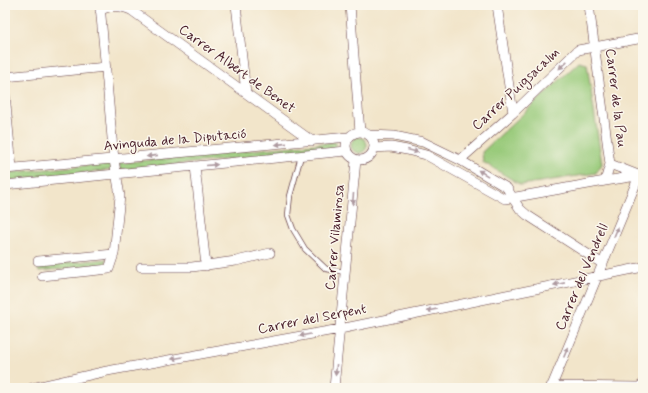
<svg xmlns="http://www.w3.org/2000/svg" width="648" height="393" viewBox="0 0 648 393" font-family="Mynerve,sans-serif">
<rect width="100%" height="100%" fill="#fbf7ec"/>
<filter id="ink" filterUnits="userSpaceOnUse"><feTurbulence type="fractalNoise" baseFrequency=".025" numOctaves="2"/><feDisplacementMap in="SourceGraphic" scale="8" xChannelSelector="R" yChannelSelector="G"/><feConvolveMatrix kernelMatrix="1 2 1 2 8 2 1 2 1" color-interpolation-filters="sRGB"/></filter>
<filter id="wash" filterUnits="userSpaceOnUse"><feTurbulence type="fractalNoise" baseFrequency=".012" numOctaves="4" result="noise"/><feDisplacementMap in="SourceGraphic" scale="16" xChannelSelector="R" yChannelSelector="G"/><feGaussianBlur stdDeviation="0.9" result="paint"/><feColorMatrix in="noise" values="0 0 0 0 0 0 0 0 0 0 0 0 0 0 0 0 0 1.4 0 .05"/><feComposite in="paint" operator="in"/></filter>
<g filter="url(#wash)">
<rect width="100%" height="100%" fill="#f2e5ca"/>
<path fill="#99ca7a" stroke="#727452" d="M579,62L587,64L602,164L596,173L521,185L483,162L482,152Z
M351 145a8 8 0 1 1 16 0a8 8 0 1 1-16 0Z
M336,142V149L120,170L119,163Z
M111,163L112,170L5,181V173Z
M107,259L105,265L39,271L37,266Z"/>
</g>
<g filter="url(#ink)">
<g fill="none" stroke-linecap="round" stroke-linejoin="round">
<defs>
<path id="service" d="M301,156L290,196L288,215L293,229L305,249L326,269L346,272"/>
<path id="minor" d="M128,5L131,10L312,141
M236,5L246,93
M350,5L360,132
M497,5L513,113
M100,11C110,4 121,6 131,10
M5,77L106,67
M5,94L12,168
M346 146a14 14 0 1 1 28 0a14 14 0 1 1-28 0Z
M369,135L394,136L423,142L460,160L507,188L512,197L520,209L527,215L603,264
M374,148L391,147L407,150L426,155L505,199L605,181L610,164L589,5
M460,160L513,113L578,50L643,38
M610,164L638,175
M195,166L206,266
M5,169L348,137
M605,181L643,175
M5,185L346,151
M38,261L114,254
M141,267H192L236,261L270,253
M42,276L109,269L114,254L120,196L114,160L100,5
M551,386L639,387L643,384
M32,388L107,371L340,329L643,267
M334,388L356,160
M551,388L639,176"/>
</defs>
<use href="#service" stroke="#633d43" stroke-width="6"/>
<use href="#minor" stroke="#633d43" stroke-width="10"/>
<use href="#service" stroke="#fff" stroke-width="4.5"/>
<use href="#minor" stroke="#fff" stroke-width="9"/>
</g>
<defs><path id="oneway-solid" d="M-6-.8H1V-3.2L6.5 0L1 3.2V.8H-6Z"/></defs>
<g fill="#ae9aa0">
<use href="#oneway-solid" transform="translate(563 65) rotate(136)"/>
<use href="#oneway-solid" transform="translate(281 144) rotate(174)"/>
<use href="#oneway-solid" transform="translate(413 151) rotate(15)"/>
<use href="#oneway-solid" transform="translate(152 156) rotate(174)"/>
<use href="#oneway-solid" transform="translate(212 165) rotate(-5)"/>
<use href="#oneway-solid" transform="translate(483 173) rotate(-149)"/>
<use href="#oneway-solid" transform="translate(353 199) rotate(95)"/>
<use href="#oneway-solid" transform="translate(616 232) rotate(-68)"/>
<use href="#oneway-solid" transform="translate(559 284) rotate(169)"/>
<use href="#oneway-solid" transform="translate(432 310) rotate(169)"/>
<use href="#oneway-solid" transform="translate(305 335) rotate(170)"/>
<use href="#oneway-solid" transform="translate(566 352) rotate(-67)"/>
<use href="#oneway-solid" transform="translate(177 358) rotate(170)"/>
<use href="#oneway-solid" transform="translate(336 370) rotate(96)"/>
</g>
</g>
<g text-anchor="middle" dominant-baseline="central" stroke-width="3" stroke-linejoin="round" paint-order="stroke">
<g font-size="14" fill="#4a1f2b" stroke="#fbf7ec">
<text transform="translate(237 69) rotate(36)">Carrer Albert de Benet</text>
<text transform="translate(516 89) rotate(-43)">Carrer Puigsacalm</text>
<text transform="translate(616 98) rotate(83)">Carrer de la Pau</text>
<text transform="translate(175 140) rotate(-5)">Avinguda de la Diputació</text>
<text transform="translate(335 237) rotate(-85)">Carrer Vilamirosa</text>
<text transform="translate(582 277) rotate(-67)">Carrer del Vendrell</text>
<text transform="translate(312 319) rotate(-11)">Carrer del Serpent</text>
</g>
</g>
<rect width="648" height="393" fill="none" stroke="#fbf7ec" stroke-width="20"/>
</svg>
